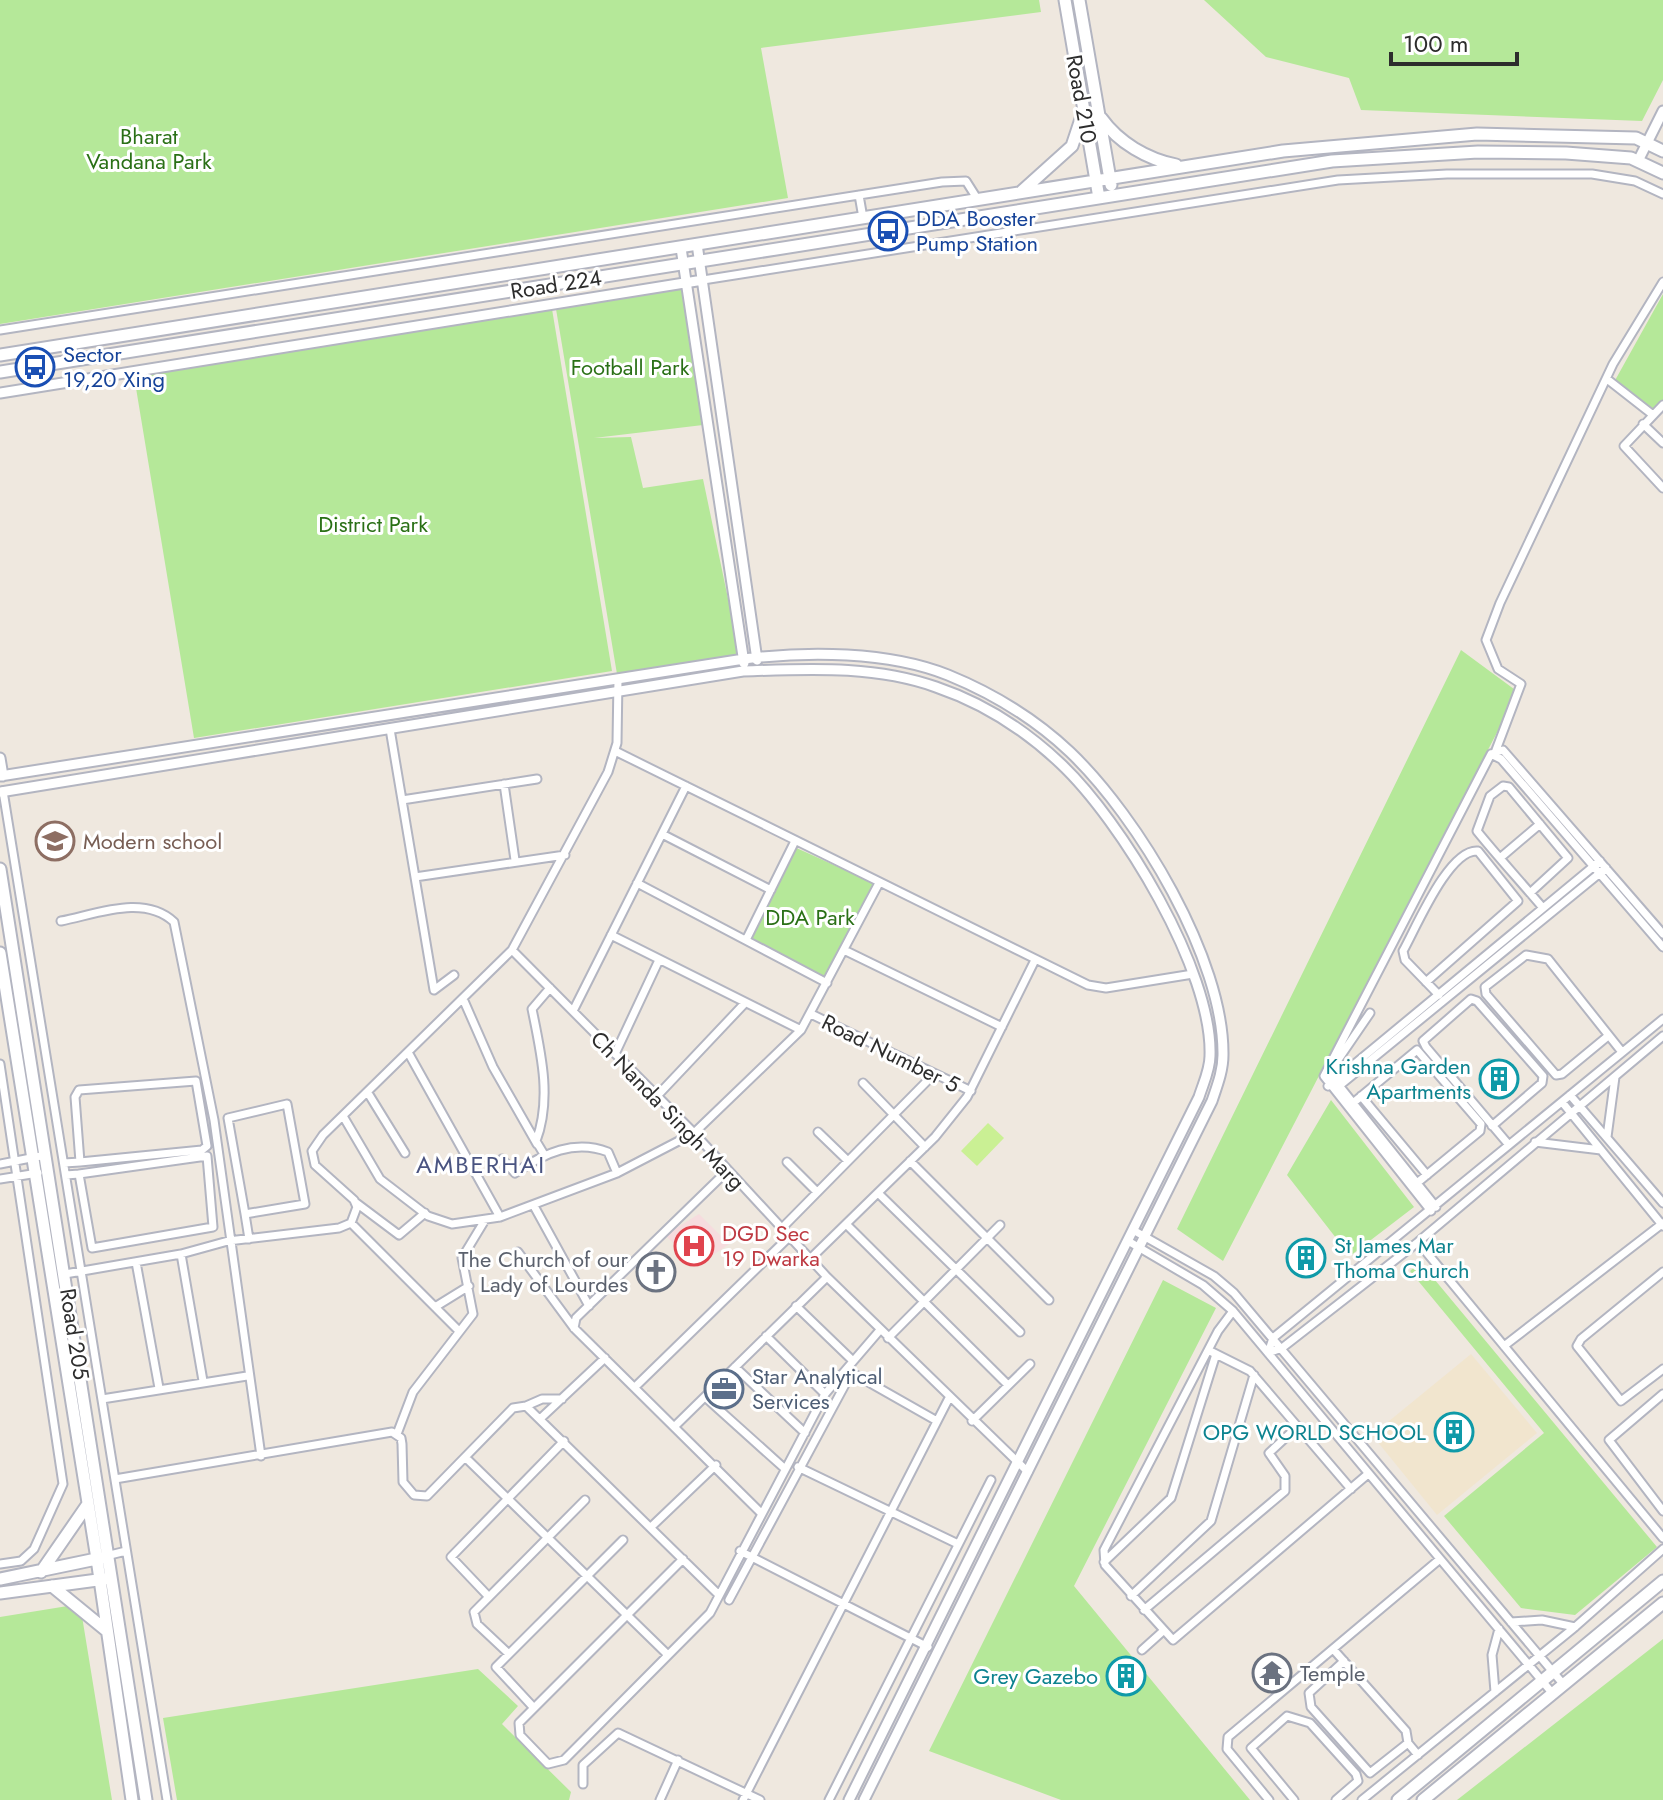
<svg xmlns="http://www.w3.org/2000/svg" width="1663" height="1800" viewBox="0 0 1663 1800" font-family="Jost,sans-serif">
<rect width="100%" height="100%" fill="#efe8df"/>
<path fill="#f1e5ce" d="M1471,1354L1537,1433L1437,1515L1372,1435Z"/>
<path fill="#f6dcde" d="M699,1214L729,1244L697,1266L665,1235Z"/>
<path fill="#b5e899" d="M0,0H1039L1041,12L761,48L788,198L0,324Z
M1204,0H1663V80L1642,121L1361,110L1349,78L1266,57Z
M684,288L703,425L594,438L631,437L643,488L703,479L740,656L617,674L556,309Z
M1663,294V400L1657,411L1613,384Z
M552,309L612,671L194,738L134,376Z
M1461,650L1518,692L1223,1261L1177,1229Z
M792,846L876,884L828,981L750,940Z
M1331,1100L1414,1207L1350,1256L1287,1175Z
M1420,1262L1657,1547L1575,1615L1521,1608L1444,1516L1544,1433L1410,1271Z
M1163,1280L1216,1308L1074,1586L1250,1800H1061L929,1751Z
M80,1604L112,1800H0V1617Z
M1663,1639V1800H1457Z
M478,1669L518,1706L502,1724L571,1792L569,1800H177L163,1718Z"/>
<path fill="#caf094" d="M988,1123L1004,1138L977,1166L961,1151Z"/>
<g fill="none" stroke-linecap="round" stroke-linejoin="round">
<defs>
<path id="minor" d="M859,195L863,218
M703,280L1338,180L1447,174H1592L1635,181L1663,194
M0,330L942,182L966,181L978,200
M1607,379L1653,415
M1663,405L1624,446L1663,488
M1643,424L1663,443
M390,729L434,990L454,975
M1496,750L1521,684L1498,669L1486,640L1500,603L1613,364L1663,282
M615,751L1088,985L1106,988L1193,974
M1491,754L1501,759L1663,947
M504,784L515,860
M3,791L167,1800
M402,800L537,779
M662,834L771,890
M1500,858L1540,824
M415,877L565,855
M637,883L827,983
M1530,893L1568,858L1509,787L1503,786L1490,796L1477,831C1498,857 1521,882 1543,908
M61,921C97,914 144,894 174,922L214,1120L261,1456
M611,935L801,1030
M746,940L795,841
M512,950L694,1133L827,1277L1028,1472
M844,950L1002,1027
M1426,982L1518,901L1478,851C1449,848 1416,928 1403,951L1405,960L1435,991L1439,995
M464,1001L493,1067L537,1144
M573,1011L686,786
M1370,1013L1329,1073L1436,1207
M811,1014L971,1091
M1663,1019L1273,1338L1268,1353L1282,1348L1418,1242L1663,1036
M1608,1036L1562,1074L1556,1075L1486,994L1485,987L1526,955L1548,959L1622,1052
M409,1054L500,1217
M615,1054L659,960
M0,1064L63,1484L34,1549L21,1561L0,1564
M863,1083L925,1147
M1328,1086L1600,861
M1339,1086L1606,868
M368,1093L405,1153
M1570,1095L1663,1203
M657,1096L745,1003
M1361,1096L1427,1175
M1562,1102L1663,1226
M1353,1103L1417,1050L1481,1124L1480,1131L1417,1183
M343,1116L380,1179L428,1216L452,1224L500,1217L617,1173L694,1133L801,1030L879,883
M1492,1126L1542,1083L1543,1076L1477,1001L1471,999L1423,1041L1426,1047L1509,1145
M818,1132L848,1161
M1607,1137L1615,1077
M1535,1142L1601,1150
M545,1156L536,1141C552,1099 541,1053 532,1009L550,988
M502,1159L515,1173C544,1153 575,1139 608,1152L617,1173
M910,1161L1049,1300
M787,1162L817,1192
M64,1163L80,1162L202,1150L207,1146L196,1081L79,1090L75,1097L80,1162
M0,1164L46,1155
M66,1175L79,1174L92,1248L213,1227L207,1156L79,1174
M0,1179L38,1173
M878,1193L1020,1332
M355,1202L399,1235L425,1213
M534,1206L589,1306
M1431,1211L1324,1076L1491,754L1503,750L1663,934
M245,1214L228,1118L287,1104L305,1204L245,1214L249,1239
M351,1223L459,1331
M846,1224L1008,1385
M781,1229L933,1075
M1133,1230L1214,1276L1234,1293L1564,1685
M1128,1241L1203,1285L1233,1311L1553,1694
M1418,1242L1663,1538
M518,1252L574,1328L760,1512
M181,1254L203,1381
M810,1259L935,1137L967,1097L1035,960
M136,1262L159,1388
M1663,1272L1581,1339L1577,1346L1621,1401L1663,1369
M65,1274L181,1254L228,1241L339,1228L351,1223L357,1207L354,1200L315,1165L312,1151L323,1135L512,950L608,772L617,743L618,679
M796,1306L852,1360
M435,1307L469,1286
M1233,1311L1218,1331L1104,1550L1105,1565L1173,1640L1368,1474
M574,1328L576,1318L727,1171
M766,1336L825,1394
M888,1338L1000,1225
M1504,1346L1663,1223
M1212,1352L1250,1371L1351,1489
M735,1367L805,1433
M635,1387L789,1237
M1663,1394L1609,1440L1663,1511
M705,1397L784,1468
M102,1399L247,1376
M526,1406L542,1399H562
M541,1418L605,1358
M972,1421L1030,1364
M675,1426L827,1277
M397,1434L413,1392L473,1314L462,1258L485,1220
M467,1459L668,1655
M798,1467L958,1544
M115,1479L392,1432L401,1438L402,1444L403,1482L414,1495L427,1496L513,1408L526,1406L719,1595
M651,1527L716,1465
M740,1551L928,1647
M110,1555L126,1551
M683,1559L519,1723L520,1735L548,1764L564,1760L710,1613L825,1394L880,1330
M1104,1562L1171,1498L1216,1354
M1131,1596L1211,1521L1254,1375
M489,1597L451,1557L564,1441
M729,1600L848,1379L856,1375L937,1421
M1144,1610L1285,1491V1476L1269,1453L1297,1427
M1511,1622L1542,1620L1575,1627
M1333,1649L1406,1731L1408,1743L1418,1755
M1142,1650L1162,1632
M509,1654L477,1624L474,1612L585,1500
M1344,1661L1309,1693L1311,1707L1370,1773L1408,1743
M1495,1692L1492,1655L1499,1629
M534,1708L496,1667L623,1540
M583,1784V1765L618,1733L760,1800
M660,1800L678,1760
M743,1800L949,1398
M829,1800L991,1480
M1269,1800L1227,1749L1228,1737L1440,1559
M1294,1800L1251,1748L1287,1716L1310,1723L1356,1774L1358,1781L1336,1800
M1362,1800L1575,1627L1663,1549"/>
<path id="tertiary" d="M1638,161L1663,111
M697,244L757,660
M681,248L744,663
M0,393L703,280
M0,758L3,776
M0,776L744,659C807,651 888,651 948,675C992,693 1035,719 1070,752C1138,817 1224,959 1223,1055C1223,1071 1217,1086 1212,1101L864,1800
M0,792L743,671C809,669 874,665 936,687C983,703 1024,729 1060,763C1121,820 1213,971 1210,1056C1210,1070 1203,1084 1199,1097L849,1800"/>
<path id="secondary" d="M1065,0L1099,198
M1079,0L1111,185
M1101,118C1119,143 1147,159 1176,165
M1022,191L1072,146L1082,116
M0,355L1283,151L1477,134L1636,138L1663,151
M0,372L1332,161L1478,152L1566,153L1631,158L1663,173
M0,869L146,1800
M0,953L97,1559L132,1800
M41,1572L88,1504
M0,1579L101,1558
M52,1586L107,1631
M0,1593L105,1579
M1398,1800L1663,1581
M1423,1800L1663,1603"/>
</defs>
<use href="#minor" stroke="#b3b5c1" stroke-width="11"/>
<use href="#tertiary" stroke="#b3b5c1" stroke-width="13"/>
<use href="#secondary" stroke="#b3b5c1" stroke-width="15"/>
<use href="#minor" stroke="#fff" stroke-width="7"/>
<use href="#tertiary" stroke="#fff" stroke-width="9"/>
<use href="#secondary" stroke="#fff" stroke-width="11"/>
</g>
<defs>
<symbol id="bus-ring" viewBox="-11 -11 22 22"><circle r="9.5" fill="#fff" stroke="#1a4fb4" stroke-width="1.5"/><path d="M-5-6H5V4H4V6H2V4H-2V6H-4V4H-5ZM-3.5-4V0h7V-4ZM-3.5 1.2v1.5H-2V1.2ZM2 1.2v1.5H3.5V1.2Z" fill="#1a4fb4"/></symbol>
<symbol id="school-ring" viewBox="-11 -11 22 22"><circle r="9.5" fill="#fff" stroke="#8d6e63" stroke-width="1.5"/><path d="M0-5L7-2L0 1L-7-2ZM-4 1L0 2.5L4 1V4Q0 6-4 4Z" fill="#8d6e63"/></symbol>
<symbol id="building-ring" viewBox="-11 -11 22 22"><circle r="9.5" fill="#fff" stroke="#0f9aa8" stroke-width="1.5"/><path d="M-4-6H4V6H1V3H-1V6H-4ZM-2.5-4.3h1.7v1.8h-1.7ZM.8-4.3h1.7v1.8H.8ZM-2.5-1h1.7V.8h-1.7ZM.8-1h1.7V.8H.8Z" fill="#0f9aa8"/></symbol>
<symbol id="hospital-ring" viewBox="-11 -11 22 22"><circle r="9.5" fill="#fff" stroke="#e0444e" stroke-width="1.5"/><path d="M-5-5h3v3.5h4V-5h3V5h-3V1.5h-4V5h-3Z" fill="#e0444e"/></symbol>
<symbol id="church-ring" viewBox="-11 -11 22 22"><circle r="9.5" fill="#fff" stroke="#6b7280" stroke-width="1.5"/><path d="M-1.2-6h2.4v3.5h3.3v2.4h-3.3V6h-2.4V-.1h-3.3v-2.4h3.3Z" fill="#6b7280"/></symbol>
<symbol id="office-ring" viewBox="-11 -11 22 22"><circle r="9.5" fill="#fff" stroke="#5c6f8a" stroke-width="1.5"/><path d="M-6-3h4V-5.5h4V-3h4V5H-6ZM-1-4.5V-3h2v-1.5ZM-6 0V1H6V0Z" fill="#5c6f8a"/></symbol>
<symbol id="temple-ring" viewBox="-11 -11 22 22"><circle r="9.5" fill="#fff" stroke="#6b7280" stroke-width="1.5"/><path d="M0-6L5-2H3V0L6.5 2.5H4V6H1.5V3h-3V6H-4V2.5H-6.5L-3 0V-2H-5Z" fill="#6b7280"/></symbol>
</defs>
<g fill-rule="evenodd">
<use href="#bus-ring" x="866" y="209" width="44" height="44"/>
<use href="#bus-ring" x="13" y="345" width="44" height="44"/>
<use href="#school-ring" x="33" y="819" width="44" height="44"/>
<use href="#building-ring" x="1477" y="1057" width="44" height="44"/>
<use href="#hospital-ring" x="672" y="1224" width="44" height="44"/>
<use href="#building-ring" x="1284" y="1236" width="44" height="44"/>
<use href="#church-ring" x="634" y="1250" width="44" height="44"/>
<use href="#office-ring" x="702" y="1367" width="44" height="44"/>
<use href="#building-ring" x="1432" y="1410" width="44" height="44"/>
<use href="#temple-ring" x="1250" y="1651" width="44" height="44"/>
<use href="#building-ring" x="1104" y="1654" width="44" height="44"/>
</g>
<g text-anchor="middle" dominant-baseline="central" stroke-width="6" stroke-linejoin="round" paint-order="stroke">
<g font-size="22" fill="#2d2d2d" stroke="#fff">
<text transform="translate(1082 99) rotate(80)">Road 210</text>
<text transform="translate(556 284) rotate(-9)">Road 224</text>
<text transform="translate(891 1053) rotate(26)">Road Number 5</text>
<text transform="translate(668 1110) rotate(46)">Ch Nanda Singh Marg</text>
<text transform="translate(75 1334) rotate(81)">Road 205</text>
</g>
<g font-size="22" fill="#2a7016" stroke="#fff">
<text x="149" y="136">Bharat<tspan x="149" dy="25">Vandana Park</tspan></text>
<text x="630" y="367">Football Park</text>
<text x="373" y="524">District Park</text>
<text x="810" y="917">DDA Park</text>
</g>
<g font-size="22" fill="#164399" stroke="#fff" text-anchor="start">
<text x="916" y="218">DDA Booster<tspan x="916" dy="25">Pump Station</tspan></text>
<text x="63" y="354">Sector<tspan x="63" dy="25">19,20 Xing</tspan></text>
</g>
<g font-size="22" fill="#785e54" stroke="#fff" text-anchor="start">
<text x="83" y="841">Modern school</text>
</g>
<g font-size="22" fill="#0d838f" stroke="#fff" text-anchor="end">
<text x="1471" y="1066">Krishna Garden<tspan x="1471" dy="25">Apartments</tspan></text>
<text x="1334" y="1245" text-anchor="start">St James Mar<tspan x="1334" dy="25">Thoma Church</tspan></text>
<text x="1426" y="1432">OPG WORLD SCHOOL</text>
<text x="1098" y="1676">Grey Gazebo</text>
</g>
<g font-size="22" fill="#be3a42" stroke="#fff" text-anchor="start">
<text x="722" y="1233">DGD Sec<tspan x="722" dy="25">19 Dwarka</tspan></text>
</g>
<g font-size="22" fill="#5b616d" stroke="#fff" text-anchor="end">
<text x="628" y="1259">The Church of our<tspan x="628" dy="25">Lady of Lourdes</tspan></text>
<text x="1300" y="1673" text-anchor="start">Temple</text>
</g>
<g font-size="22" fill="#4e5e75" stroke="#fff" text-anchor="start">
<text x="752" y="1376">Star Analytical<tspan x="752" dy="25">Services</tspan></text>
</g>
<g font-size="24" letter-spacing="2" fill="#4a5481" stroke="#fff">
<text x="481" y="1164">AMBERHAI</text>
</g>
</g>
<path d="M1391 52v12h126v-12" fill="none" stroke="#2d2d2d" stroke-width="4"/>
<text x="1403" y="52" font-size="24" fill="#2d2d2d" stroke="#ffffff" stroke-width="6" paint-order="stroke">100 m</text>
</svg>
